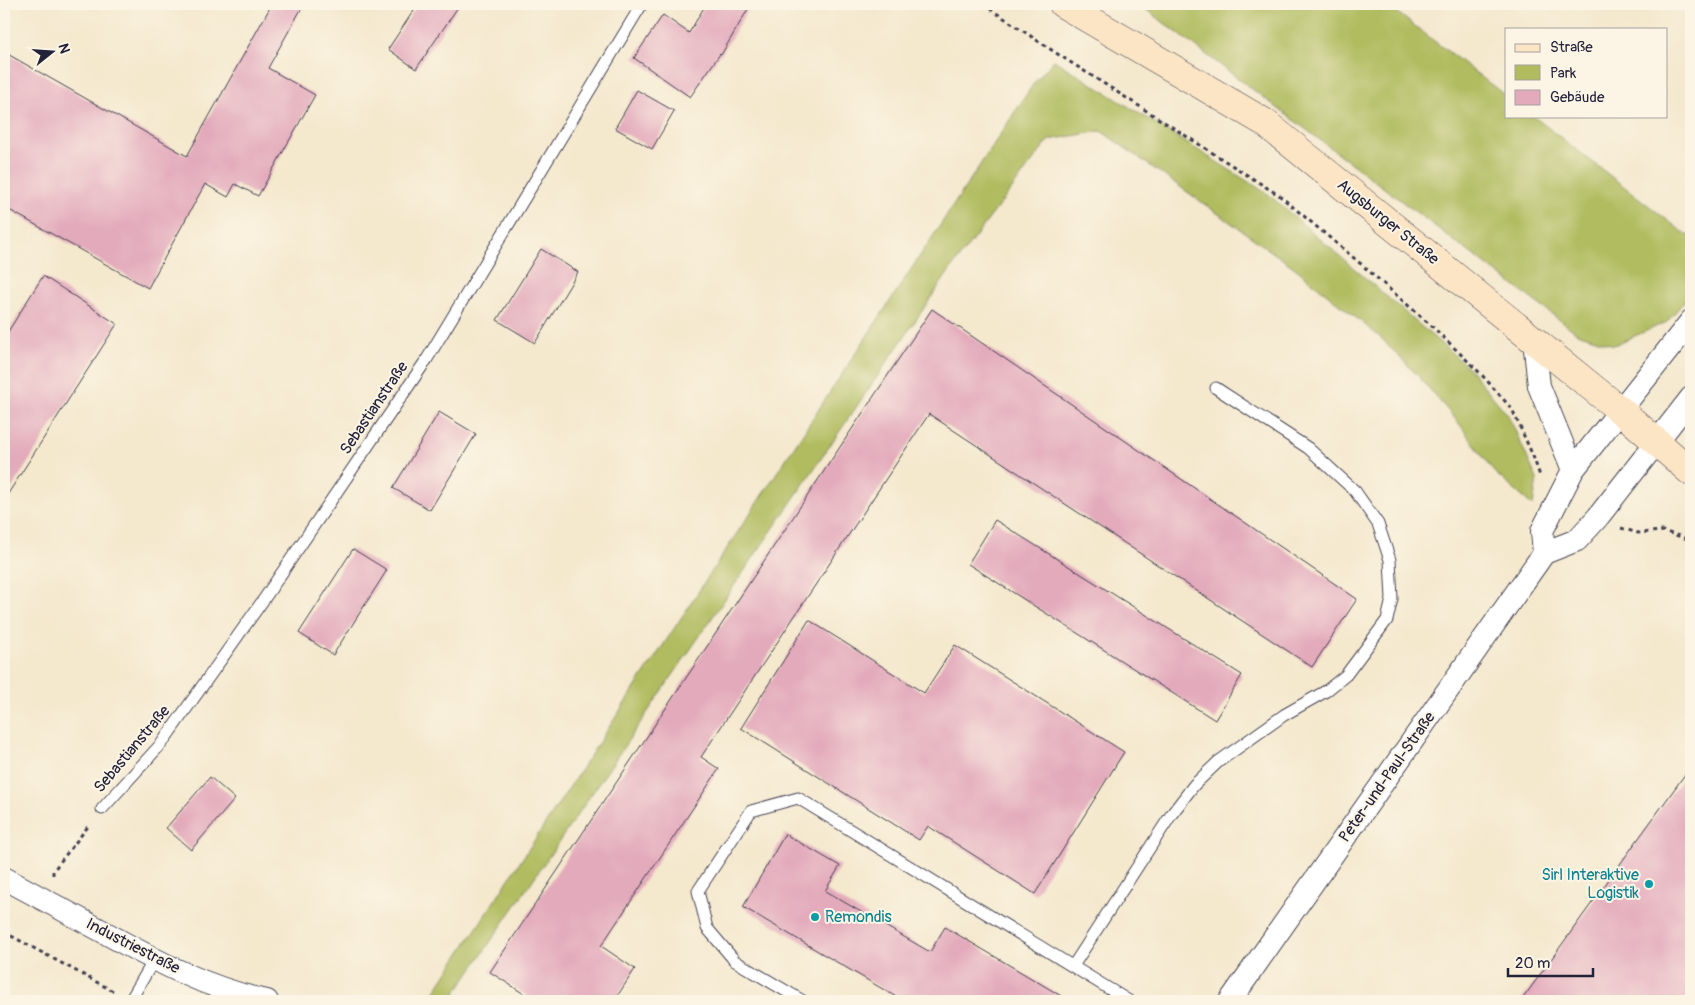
<svg xmlns="http://www.w3.org/2000/svg" width="1695" height="1005" viewBox="0 0 1695 1005" font-family="Pangolin,sans-serif">
<rect width="100%" height="100%" fill="#fcf5e5"/>
<filter id="ink" filterUnits="userSpaceOnUse"><feTurbulence type="fractalNoise" baseFrequency=".02" numOctaves="2"/><feDisplacementMap in="SourceGraphic" scale="10" xChannelSelector="R" yChannelSelector="G"/><feConvolveMatrix kernelMatrix="1 2 1 2 8 2 1 2 1" color-interpolation-filters="sRGB"/></filter>
<filter id="wash" filterUnits="userSpaceOnUse"><feTurbulence type="fractalNoise" baseFrequency=".0096" numOctaves="4" result="noise"/><feDisplacementMap in="SourceGraphic" scale="20" xChannelSelector="R" yChannelSelector="G"/><feGaussianBlur stdDeviation="1.12" result="paint"/><feColorMatrix in="noise" values="0 0 0 0 0 0 0 0 0 0 0 0 0 0 0 0 0 1.4 0 .05"/><feComposite in="paint" operator="in"/></filter>
<g filter="url(#wash)">
<rect width="100%" height="100%" fill="#f4e8cd"/>
<path fill="#b0bc5e" stroke="#696f4c" d="M1139,4H1386L1506,96V116H1533L1688,236L1691,232V293L1667,322L1614,345L1577,333Z
M1054,60L1268,194L1467,366L1508,415L1537,479L1533,506L1494,472L1458,422L1418,376L1381,338L1295,268L1101,131L1049,140L950,270L450,1001H445L433,994L1034,83Z"/>
<g id="blocks">
<path fill="#e3aabc" d="M272,4H304L268,68L315,95L258,196L235,184L228,197L205,184L148,288L4,207V52L187,156Z
M418,4H460L416,69L388,49Z
M706,4H751L721,55L720,54L690,97L634,58L663,15L689,33Z
M637,90L674,111L652,149L615,128Z
M541,249L578,272L535,343L497,320Z
M43,276L117,324L4,500V338Z
M932,309L1357,599L1312,667L929,414L701,757L719,769L601,946L635,969L614,1001H572L566,998L564,1001H535L490,972Z
M439,412L476,434L430,510L393,488Z
M995,520L1242,675L1215,720L968,564Z
M353,549L387,570L333,655L299,633Z
M809,620L924,693L955,645L1124,752L1035,894L928,826L919,840L741,728Z
M1691,766V1001H1521Z
M210,777L235,799L191,850L166,828Z
M785,834L840,866L825,891L930,952L945,927L1068,1000L1067,1001H903L743,907Z"/>
</g>
</g>
<g filter="url(#ink)">
<use href="#blocks" fill-opacity="0" stroke="#424051" stroke-width="1"/>
<g fill="none" stroke-linecap="round" stroke-linejoin="round">
<defs>
<path id="lane" d="M102,809L162,743L264,599L427,359L642,4
M1073,966L1171,815L1194,785L1218,762L1284,715L1326,691L1346,675L1387,620L1392,599L1390,560L1378,524L1355,491L1308,448L1216,388
M130,1001L154,960
M803,1001L735,961L707,928L698,891L751,811L798,798L1129,1001"/>
<path id="street" d="M1534,340L1539,386L1573,470
M1544,553L1542,531L1573,470L1691,321
M4,878C37,896 69,913 102,931C154,960 208,989 267,1001
M1230,1001L1544,553L1577,540L1598,517L1691,398"/>
<path id="secondary" d="M1063,4L1264,122L1620,410L1691,472"/>
</defs>
<use href="#lane" stroke="#424051" stroke-width="13"/>
<use href="#street" stroke="#424051" stroke-width="24"/>
<use href="#secondary" stroke="#424051" stroke-width="29"/>
<path stroke="#424051" stroke-width="3" stroke-dasharray="4 4" stroke-linecap="butt" d="M983,4L1056,53L1280,196L1361,264L1435,329L1481,374L1512,409L1533,456L1540,476
M1621,528L1638,533L1663,531L1691,540
M53,875V871L90,824
M4,932L113,991"/>
<use href="#lane" stroke="#fff" stroke-width="11"/>
<use href="#street" stroke="#fff" stroke-width="22"/>
<use href="#secondary" stroke="#fce5c4" stroke-width="28"/>
</g>
</g>
<g fill="#0f9aa8" stroke="#fcf5e5" stroke-width="2">
<circle cx="1649" cy="884" r="5"/>
<circle cx="815" cy="917" r="5"/>
</g>
<g text-anchor="middle" dominant-baseline="central" stroke-width="4" stroke-linejoin="round" paint-order="stroke">
<g font-size="16" fill="#22223b" stroke="#fcf5e5">
<text transform="translate(1388 222) rotate(39)">Augsburger Straße</text>
<text transform="translate(374 408) rotate(-56)">Sebastianstraße</text>
<text transform="translate(132 749) rotate(-50)">Sebastianstraße</text>
<text transform="translate(1387 777) rotate(-55)">Peter-und-Paul-Straße</text>
<text transform="translate(133 946) rotate(27)">Industriestraße</text>
</g>
<g font-size="16" fill="#0d838f" stroke="#fcf5e5" text-anchor="end">
<text x="1639" y="875">Sirl Interaktive<tspan x="1639" dy="18">Logistik</tspan></text>
<text x="825" y="917" text-anchor="start">Remondis</text>
</g>
</g>
<rect width="1695" height="1005" fill="none" stroke="#fcf5e5" stroke-width="20"/>
<rect x="1505" y="28" width="162" height="90" fill="#fcf5e5" stroke="#a5a1a1"/>
<rect x="1515" y="44" width="25" height="8" fill="#fce5c4" stroke="#a5a1a1"/>
<text x="1550" y="52" font-size="15" fill="#22223b">Straße</text>
<rect x="1515" y="65" width="25" height="15" fill="#b0bc5e" stroke="#a5a1a1"/>
<text x="1550" y="78" font-size="15" fill="#22223b">Park</text>
<rect x="1515" y="90" width="25" height="15" fill="#e3aabc" stroke="#a5a1a1"/>
<text x="1550" y="102" font-size="15" fill="#22223b">Gebäude</text>
<g transform="translate(52 52) rotate(73)" stroke="#fcf5e5" stroke-width="4" paint-order="stroke">
<path d="M0-4L9 19L0 12L-9 19Z" fill="#22223b"/>
<text y="-8" font-size="14" font-weight="bold" text-anchor="middle" fill="#22223b">N</text>
</g>
<path d="M1508 968v8h85v-8" fill="none" stroke="#22223b" stroke-width="2.5"/>
<text x="1515" y="968" font-size="15" fill="#22223b" stroke="#fcf5e5" stroke-width="4" paint-order="stroke">20 m</text>
</svg>
